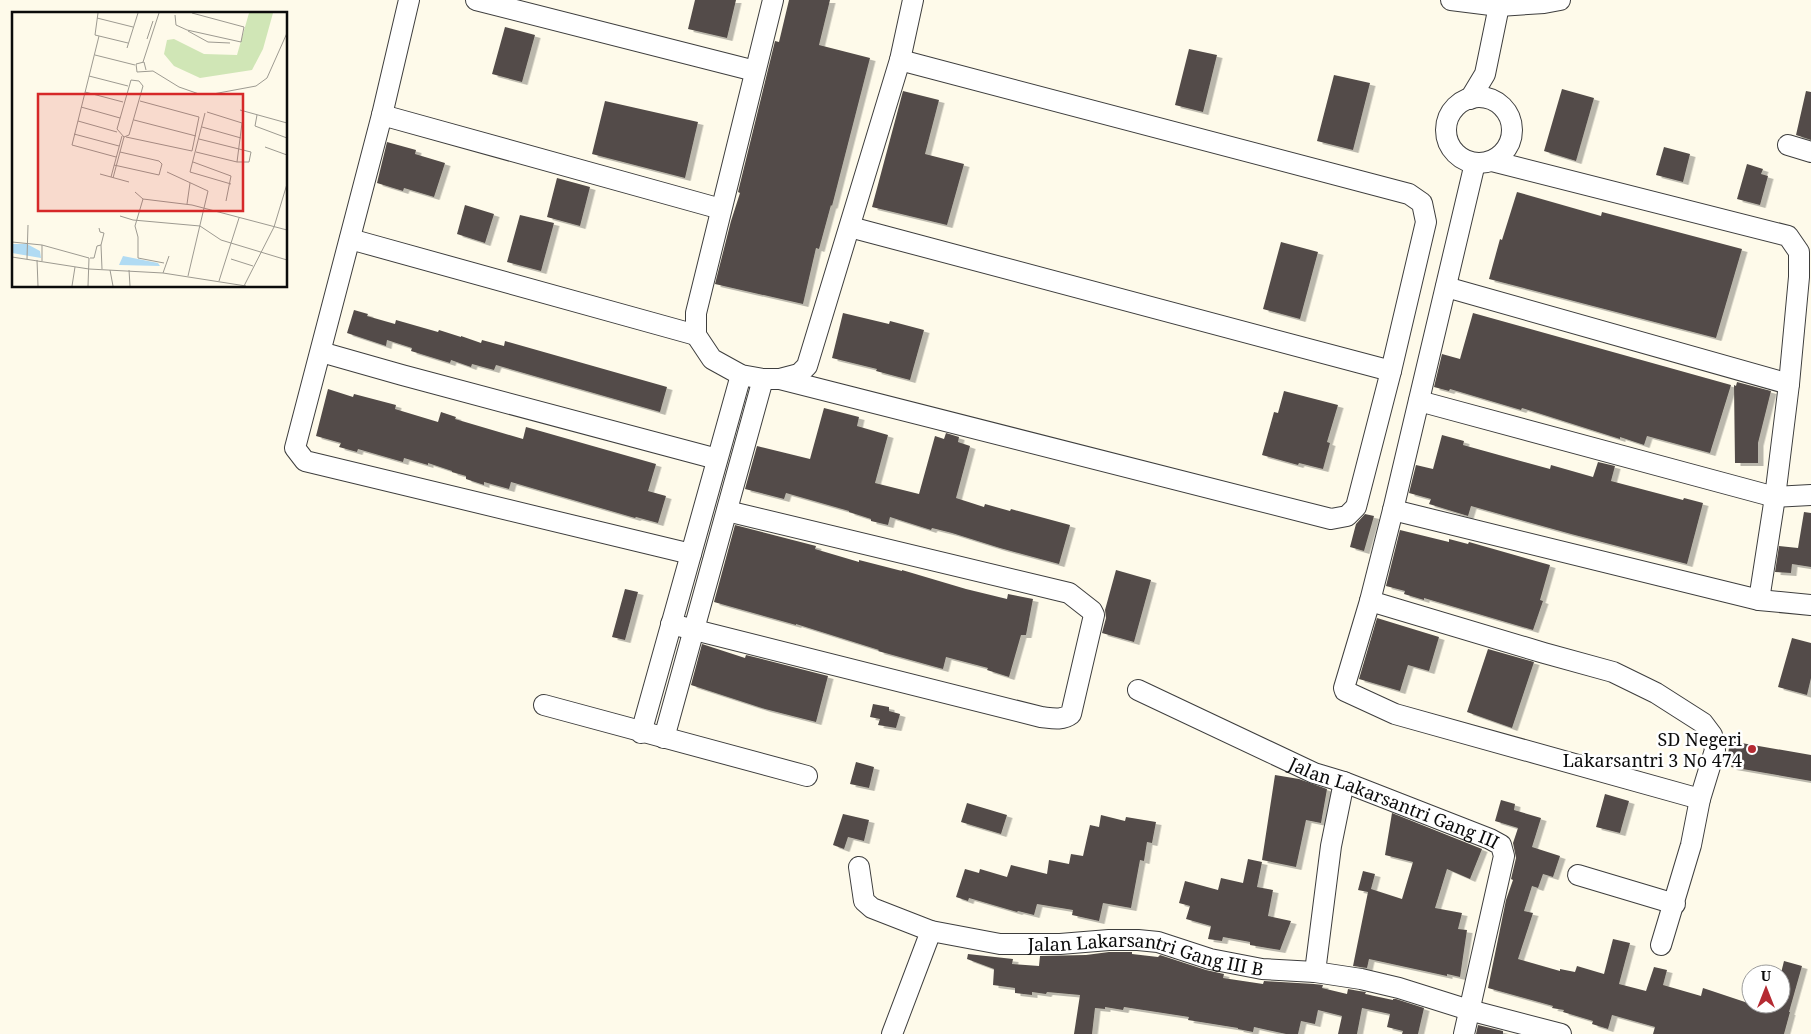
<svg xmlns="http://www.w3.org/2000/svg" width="1811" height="1034" viewBox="0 0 1811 1034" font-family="'Noto Serif',serif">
<defs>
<filter id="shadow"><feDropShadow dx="5.5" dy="3" stdDeviation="0" flood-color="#0004"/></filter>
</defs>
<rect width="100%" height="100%" fill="#fefaea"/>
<path fill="#534c48" filter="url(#shadow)" d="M695,0H736L727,38L688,29Z
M789,0H830L819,45L870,58L832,206L831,205L819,249L816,248L803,304L715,284L731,221L740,193L738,192L775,41L779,42Z
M505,27L535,35L522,82L492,74Z
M1189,49L1217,55L1203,112L1175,105Z
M1334,75L1370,83L1353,150L1317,141Z
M1562,89L1594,98L1576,161L1544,151Z
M903,91L939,100L925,154L964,164L947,225L872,207Z
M1806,91L1811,92V140L1796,135Z
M605,101L698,122L685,178L592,154Z
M387,142L416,150L415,154L445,163L434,197L404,188L403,191L377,183Z
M1664,147L1690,154L1683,182L1656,175Z
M1747,164L1763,169L1761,174L1768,176L1760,205L1737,199Z
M557,178L590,187L580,226L547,217Z
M1517,192L1601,216L1602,212L1742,249L1716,338L1489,279L1500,239L1502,240Z
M465,205L494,214L485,243L457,234Z
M520,215L554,223L541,271L507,262Z
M1281,242L1318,252L1300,319L1263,309Z
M354,310L368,314L367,316L395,324L396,320L438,332L439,330L461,337V336L481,343L482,340L504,346L505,341L667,387L660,412L496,365L494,370L472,364L471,367L451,360L450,363L411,351L412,348L387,340L386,346L347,333Z
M843,313L889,324L890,321L924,330L910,380L876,371L877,369L832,358Z
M1473,313L1731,385L1710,453L1647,436L1644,445L1620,437V439L1522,408L1521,410L1450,389L1449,391L1434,387L1442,354L1460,359Z
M1737,382L1771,391L1758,443V463H1735L1734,385L1736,386Z
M328,389L353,397L354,394L396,405L395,409L438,422L441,412L456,417L455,419L523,439L526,427L656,464L648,491L666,496L658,523L636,517L635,518L511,482L509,489L484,482V485L466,479V476L452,472V471L428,463V465L404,458L403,462L358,449L357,452L339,447L341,443L316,436Z
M1284,391L1338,405L1327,442L1330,443L1323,469L1299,463L1298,465L1262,455L1274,412L1278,413Z
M824,408L859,417L857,426L888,435L875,483L919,494L935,436L944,439L946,433L959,437L958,442L970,446L956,498L984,507L985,504L1010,511L1011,509L1070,525L1059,564L1000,548L952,533L932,528L931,530L890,517L888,525L871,521V519L849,512V511L786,493L784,499L745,489L757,446L810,459Z
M1442,435L1464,441L1463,445L1550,469L1551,465L1593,477L1598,462L1615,466L1611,481L1683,500L1684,498L1703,503L1687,564L1571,534L1471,506L1468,516L1429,504L1431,499L1409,493L1416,465L1433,469Z
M1804,512L1811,513V567L1792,564L1791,573L1775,572L1779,546L1798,548Z
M1365,514L1374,516L1364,551L1350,547L1356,524Z
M735,525L816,546L815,549L859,562V560L902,571V570L966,589L1007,599L1008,594L1033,599L1026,635H1021L1009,677L987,670L988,668L946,657L943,669L878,651L879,650L796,624V625L714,602Z
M1400,530L1449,542V539L1468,544L1469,542L1550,565L1540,600L1543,601L1533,630L1424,598V600L1404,594L1405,591L1386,586Z
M1116,570L1151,580L1134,642L1102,633L1106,618L1105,610Z
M625,589L638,592L625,640L612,637Z
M1377,618L1439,637L1429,671L1408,665L1400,691L1359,679Z
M1792,638L1811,643V678L1807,695L1778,687Z
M702,644L745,658L746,655L828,676L816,722L765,709L691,685Z
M1488,649L1534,662L1512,728L1467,712Z
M873,704L889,707V711L900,714L896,728L878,725L880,719L870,717Z
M1730,741L1811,755V781L1731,767L1732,762L1727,761Z
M856,762L874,767L869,788L850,784Z
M1275,775L1299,779L1327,789L1321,823L1306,820L1296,867L1262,860Z
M1605,794L1629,801L1620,833L1596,827Z
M1501,800L1515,804L1514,810L1541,818L1532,847L1560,856L1553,877L1543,874L1538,888L1532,886L1524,911L1533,913L1518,959L1560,971V969L1575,972L1577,966L1604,974L1613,939L1630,943L1619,984L1646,991L1654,967L1667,970L1663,985L1701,996L1703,988L1751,1004H1781V973L1784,961L1802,966L1789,1012H1790L1784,1034H1653L1655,1027L1612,1015L1608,1029L1592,1024L1593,1021L1563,1012L1564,1010L1552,1008L1553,1006L1488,988L1506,900L1513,880L1511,879L1516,858L1513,843L1518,828L1495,821Z
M967,803L1007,815L1001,834L961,822Z
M1392,813L1482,849L1470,879L1447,869L1435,908L1462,913L1458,929L1467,930L1460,977L1447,974V976L1369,959L1367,968L1353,966L1368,892L1358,890L1363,871L1375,874L1371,889L1402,899L1413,862L1385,855Z
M843,814L869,820L864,841L848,837L844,849L833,845Z
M1101,815L1125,821L1126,817L1156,822L1152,843L1147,842L1144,861L1140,860L1131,908L1103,903L1099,921L1072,915L1073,910L1037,904L1034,915L1018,911L1017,912L969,898L968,901L956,897L965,869L979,873L980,869L1007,877L1011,865L1047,874L1049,860L1069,864L1071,854L1083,856L1090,825L1099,827Z
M1248,859L1262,862L1257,887L1273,890L1268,916L1291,921L1280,950L1250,945V942L1223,937L1222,941L1208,939L1211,926L1186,919L1190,906L1179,903L1185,881L1218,890L1221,878L1243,883Z
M1109,952H1132V954L1158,957L1160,955L1206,970L1224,974L1223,978L1263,984L1264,981L1314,984L1323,985L1322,988L1347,994L1348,989L1359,991L1366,992L1365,994L1393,1000V999H1396L1424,1008L1418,1034H1402L1403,1031L1387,1027L1390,1014L1362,1008L1357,1034H1338L1342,1016L1318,1010L1315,1024L1301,1021L1298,1034H1286L1254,1027L1253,1032L1238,1029V1028L1188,1020L1189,1017L1124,1007L1123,1010L1105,1007V1009L1095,1008L1092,1034H1074L1080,995L1047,992L1046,994L1032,992V995L1015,993V988L993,985L994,969L967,959L968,954L1013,959L1012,964L1039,966L1040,956L1086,955Z
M1478,1025L1503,1031V1034H1476Z"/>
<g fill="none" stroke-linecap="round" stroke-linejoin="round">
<defs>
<g id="minor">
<path d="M409,0L382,115L295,448L305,461L691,554"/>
<path d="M476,0L755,71"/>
<path d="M773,0L696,313V335L712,359L741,375L763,379H780L799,374L807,366L900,60L913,0"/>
<path d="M1451,0L1499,6L1544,3L1560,0"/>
<circle cx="1479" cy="130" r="33"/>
<path d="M1470,99L1485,74L1499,6"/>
<path d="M382,115L721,209"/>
<path d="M1788,145L1811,152"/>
<path d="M1475,163L1393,510L1370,601L1344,688L1345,691L1395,714L1700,799"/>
<path d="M850,227L1391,371"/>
<path d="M350,239L696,335"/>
<path d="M1446,287L1789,384"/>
<path d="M321,352L402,375L717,459"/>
<path d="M780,379L1331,519L1347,516L1356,507L1391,371L1426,222L1422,203L1409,194L900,60"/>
<path d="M1419,401L1775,497L1811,495"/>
<path d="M1393,510L1759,600L1775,497L1789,384L1799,277V252L1788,236L1492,161"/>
<path d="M1759,600L1811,605"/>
<path d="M1370,601L1544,653L1613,672L1656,693L1703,723L1712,735L1715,750L1700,799L1691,845L1661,945"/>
<path d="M671,624L1041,717C1051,718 1062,721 1071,714L1094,615L1092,611L1069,593L727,511"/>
<path id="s1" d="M1138,690L1314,773L1344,782L1490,839L1501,845L1504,856L1464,1034"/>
<path d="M544,705L807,776"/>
<path d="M641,733L741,375"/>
<path d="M664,738L763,379"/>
<path id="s2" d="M859,867L864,901L872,908L931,931L1000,944H1060L1109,940H1138L1158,942L1210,959L1262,969L1315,972L1361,979L1399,988L1469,1010L1561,1034"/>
<path d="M1578,875L1675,904"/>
<path d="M1315,972L1331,846L1344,782"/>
<path d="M892,1034L931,931"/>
</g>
</defs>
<use href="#minor" stroke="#3e3e3e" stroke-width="22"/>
<use href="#minor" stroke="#fff" stroke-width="20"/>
</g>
<circle fill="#b52a32" stroke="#fff" stroke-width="2" cx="1752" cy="749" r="5"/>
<g text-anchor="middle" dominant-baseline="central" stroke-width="5" stroke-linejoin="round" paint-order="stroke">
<g font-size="18" fill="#0b0b0b" stroke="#fff" text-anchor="end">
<text x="1742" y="739">SD Negeri<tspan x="1742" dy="21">Lakarsantri 3 No 474</tspan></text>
</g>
<g font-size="18" fill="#0b0b0b" stroke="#fff">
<text stroke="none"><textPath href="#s1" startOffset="280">Jalan Lakarsantri Gang III</textPath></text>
<text stroke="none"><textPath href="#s2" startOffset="326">Jalan Lakarsantri Gang III B</textPath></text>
</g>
</g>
<g transform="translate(12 12)">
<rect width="275" height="275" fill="#fefaea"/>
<path d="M237,1H261L251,37L240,58L188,66L162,54L152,42L155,28L162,27L192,42L225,43Z" fill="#d0e6b6"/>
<path d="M1,232H15L28,239L29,246L0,241ZM111,244L146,251L148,254L107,253Z" fill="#b1dbf3"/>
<path fill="none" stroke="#9d9a91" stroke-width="1" d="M86,1L83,23L116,31M163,3L164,13L175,18L229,30L232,15L180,1M85,6L121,15M176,19L196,30L218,31M87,24L60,133L104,145M135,27L141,9M115,36L126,1M83,43L123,53M131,50L147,1M134,58L132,50L124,52L125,60L141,59L167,75L187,82H201L244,74L255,66L275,21M77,64L116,74M119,68L127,69L131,74L117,123L112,125L105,117ZM73,80L111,90M69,95L108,106M228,98L275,111M193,101L178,160L219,172M245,103L243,114L275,126M122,108L184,124M66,109L105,120M190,115L229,126M62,122L107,134M114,125L180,139L187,105L128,89M187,127L239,140L237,150H225M253,135L275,143M184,140L225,150L230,111L195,100M181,150L219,164L214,189M102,153L147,163L150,152L147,149L108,140M155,160L196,179L176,264M88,162L117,170M99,165L110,124M101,166L112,125M123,180L131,187L180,193L275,218M131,187L123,214L126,225V246L152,251M175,192L178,171M108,204L121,208L188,214L209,228L275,248M0,230L30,233L77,246L76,274M89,233L90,257M0,245L77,257L151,261L234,274M78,246H82L85,234L89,233L92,221L88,220L87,216M15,247L16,213M219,247L241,254M25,248L26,274M30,249V233M98,258L101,274M117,258L118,274M151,261L157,244M207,269L227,206M60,274L63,255M232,274L262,215L275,172"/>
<path fill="#d62828" fill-opacity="0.15" stroke="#d62828" stroke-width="2.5" d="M26,82H231V199H26Z"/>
<rect width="275" height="275" fill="none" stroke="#0b0b0b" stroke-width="2.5"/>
</g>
<g transform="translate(1766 989)"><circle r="24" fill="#ffffff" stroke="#9d9d9d"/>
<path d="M0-4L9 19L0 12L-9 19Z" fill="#b52a32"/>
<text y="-8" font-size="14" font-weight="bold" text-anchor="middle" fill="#0b0b0b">U</text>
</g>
</svg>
